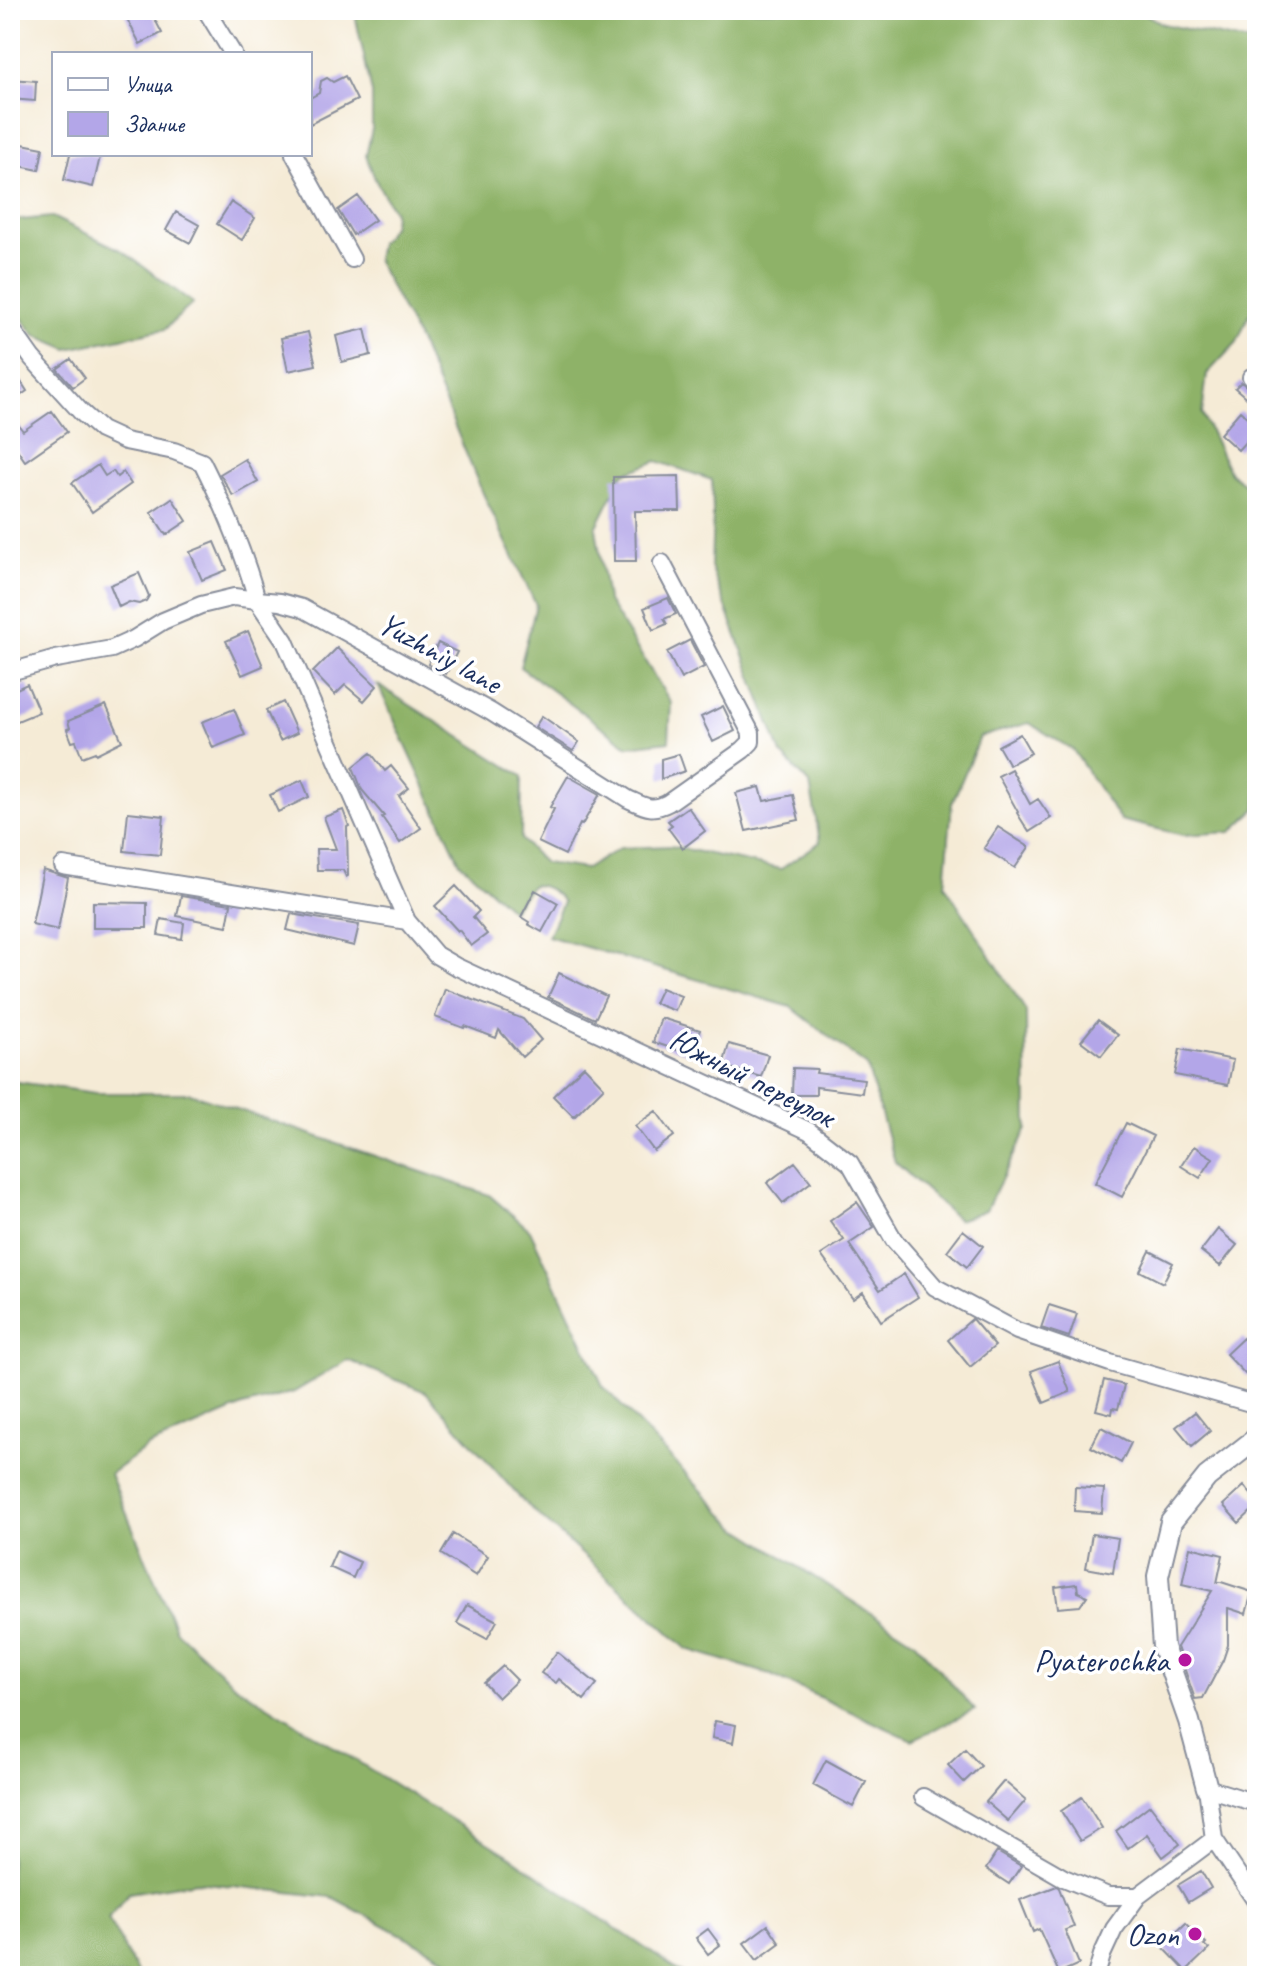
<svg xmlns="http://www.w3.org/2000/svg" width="1267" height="1986" viewBox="0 0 1267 1986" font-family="Caveat,sans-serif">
<rect width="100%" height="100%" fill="#fff"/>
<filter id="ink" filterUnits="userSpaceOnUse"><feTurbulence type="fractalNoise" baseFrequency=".0125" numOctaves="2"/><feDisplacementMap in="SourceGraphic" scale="16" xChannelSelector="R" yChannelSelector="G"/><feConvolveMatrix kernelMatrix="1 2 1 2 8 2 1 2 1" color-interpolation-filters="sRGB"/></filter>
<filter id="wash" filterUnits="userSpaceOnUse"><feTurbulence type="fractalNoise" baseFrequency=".006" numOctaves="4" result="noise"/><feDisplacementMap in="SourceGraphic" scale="32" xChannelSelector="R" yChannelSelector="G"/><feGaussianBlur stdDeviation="1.8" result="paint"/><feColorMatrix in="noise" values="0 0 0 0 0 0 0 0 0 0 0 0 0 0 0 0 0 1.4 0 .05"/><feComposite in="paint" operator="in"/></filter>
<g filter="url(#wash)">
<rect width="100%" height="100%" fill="#f5ebd6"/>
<path fill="#8eb267" stroke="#547062" stroke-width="2" d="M354,10H1138L1163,24L1257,44V101L1251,112L1257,125V298L1237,342L1207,374L1202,414L1230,473L1257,494V808L1231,832L1183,835L1120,820L1073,750L1029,723L980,737L952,803L945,885L1026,1011L1027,1129L986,1210L958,1220L895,1162L867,1066L791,1007L548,936L563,902C555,891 546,885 532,885L512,910L460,863L378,685L522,776L521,839L544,863L586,869L620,848L671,846L781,869L820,842L810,784L781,754L711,567L713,514L712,480L657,461L623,474L596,528L607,600L671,703L669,741L628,746L520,667L536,605L480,487L422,347L376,259L379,244L393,225L394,212L376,181L366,156L372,129V93Z
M52,217L121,250L193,303L165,329L68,349L35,335L10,304V221Z
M10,1081L96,1093H190L489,1195L530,1230L603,1386L735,1526L914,1641L975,1710L912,1740L769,1674L687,1649L522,1500L426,1392L348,1360L294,1392L243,1406L149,1446L110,1474L176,1631L236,1686L508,1855L686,1976H478L332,1897L197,1882L129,1893L108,1918L139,1976H10Z"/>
<g id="blocks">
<path fill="#b3a6e8" d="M134,10H150L162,33L140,44L125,15Z
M345,76L357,100L310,124V98L319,93L321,81L327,78L333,82Z
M10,79L36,81L35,101L10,99Z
M12,142L43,148L39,170L10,164Z
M70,154H87L100,157L93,187L64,180Z
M358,196L375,220L353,235L338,210Z
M231,202L255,218L242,240L217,224Z
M176,212L199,225L190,243L166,230Z
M365,329L371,355L342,362L336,336Z
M308,332L316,365L288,371L281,338Z
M71,359L85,378L73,387L57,369Z
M10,365L27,391L10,403Z
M1241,382L1251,390L1257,392V407L1235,388Z
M52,411L67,432L25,461L10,439V414L23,431Z
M1240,411L1257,426V429L1238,450L1220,434Z
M245,459L258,482L233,496L220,474Z
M98,465L105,476L113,471L117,477L123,472L131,484L92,512L72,483Z
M679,476L680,511H635L636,561H614L613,477Z
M172,498L187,521L166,535L151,512Z
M215,542L227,570L202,580L190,552Z
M139,573L149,596L146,601L139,604L129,602L119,607L110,585Z
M668,598L676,614L664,619L667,624L653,630L644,608Z
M248,631L263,666L242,675L226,641Z
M690,640L704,667L681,679L667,652Z
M438,643L457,652L446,674L428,664Z
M337,648L377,686L364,701L345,685L335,695L313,672Z
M27,684L39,712L15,722L10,711V692Z
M283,702L297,733L280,741L266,710Z
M106,705L122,741L96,754L95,752L82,757L76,741L72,742L67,729L70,728L68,721Z
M723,706L735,731L713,742L701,717Z
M234,709L245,735L213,748L202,722Z
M542,716L579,742L573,751L535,727Z
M1020,734L1031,753L1009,765L998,746Z
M371,753L385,771L391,766L409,788L399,796L421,828L400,843L382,817L384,816L362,790L353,767Z
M679,754L685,771L661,779V759Z
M1011,769L1030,804L1038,799L1051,818L1029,832L1017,813L1018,812L998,776Z
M568,776L600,794L582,825L580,824L565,855L538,842L554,809L550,807Z
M302,780L309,797L278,812L270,795Z
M760,787L764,801L793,795L799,820L746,831L736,793Z
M688,807L705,831L683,848L668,828L672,825L668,821Z
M343,810L349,826L347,827L348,876L346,877L343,870H317L316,849H336L324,817Z
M128,812L164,816L160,855L124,851Z
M998,827L1029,847L1015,868L984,848Z
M43,870L68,878L58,930L32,924Z
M456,886L479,911L473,917L487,934L471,946L459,930L458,931L435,906Z
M535,890L558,903L542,932L528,924L529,922L521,917Z
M181,896L231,904L227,926L177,916Z
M93,902L147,903V928H93Z
M291,914L359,925L354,946L287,930Z
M161,919L184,923L182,939L158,935Z
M559,973L606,996L595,1019L548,997Z
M661,988L681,996L675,1011L654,1003Z
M445,989L523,1019L541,1040L522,1057L499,1030L496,1038L465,1026L464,1028L435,1017Z
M661,1018L700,1030L692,1055L653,1042Z
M1098,1020L1118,1035L1101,1056L1081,1041Z
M729,1044L768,1055L761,1077L723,1066Z
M1180,1049L1233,1060L1228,1085L1175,1075Z
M584,1066L604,1087L574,1117L553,1096Z
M793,1068L817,1069L816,1073L864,1079L862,1093L816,1087V1095H792Z
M656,1111L674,1136L654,1151L635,1126Z
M1126,1123L1153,1136L1122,1197L1095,1183Z
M1194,1146L1213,1158L1200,1178L1181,1166Z
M795,1162L811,1182L783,1203L767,1183Z
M857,1202L874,1227L849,1244L880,1290L904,1274L918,1297L881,1321L863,1292L853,1299L821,1255L844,1240L830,1221Z
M1218,1229L1237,1245L1220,1266L1201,1251Z
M963,1230L983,1246L967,1267L947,1251Z
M1150,1251L1173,1263L1163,1283L1140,1271Z
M1049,1305L1077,1314L1069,1337L1041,1328Z
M972,1319L995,1346L970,1367L948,1340Z
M1243,1338L1257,1353V1368L1247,1376L1226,1354Z
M1058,1361L1070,1392L1044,1403L1031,1371Z
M1104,1380L1124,1385L1118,1409L1113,1408L1112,1414L1096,1410Z
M1195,1412L1210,1431L1192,1446L1176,1427Z
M1101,1427L1131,1443L1121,1463L1091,1447Z
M1244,1486L1257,1501V1506L1239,1523L1223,1505Z
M1075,1487L1104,1489L1102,1513L1074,1511Z
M453,1534L488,1556L476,1576L441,1554Z
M1092,1534L1118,1538L1113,1573L1086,1568Z
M1190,1547L1223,1555L1217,1583L1218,1581L1252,1592L1246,1614L1228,1608V1645L1223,1660L1203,1698L1195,1699L1177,1647L1212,1591L1182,1584Z
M336,1551L360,1562L353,1578L329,1567Z
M1077,1584L1078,1592L1087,1596L1080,1606L1058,1608L1055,1587Z
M467,1605L497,1621L487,1639L457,1623Z
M557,1652L597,1684L584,1700L559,1679L556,1683L541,1673Z
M503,1666L517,1680L498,1698L484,1683Z
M715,1721L736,1725L733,1743L712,1738Z
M965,1749L981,1766L964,1782L948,1765Z
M826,1760L866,1782L853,1807L813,1785Z
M1004,1781L1026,1800L1008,1821L986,1802Z
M1082,1797L1102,1828L1080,1841L1061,1811Z
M1150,1805L1180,1844L1163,1857L1147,1834L1128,1848L1116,1831Z
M997,1852L1021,1866L1009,1884L986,1869Z
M1201,1871L1211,1888L1188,1902L1178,1885Z
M1057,1886L1059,1888L1074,1927L1065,1930L1079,1964L1059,1973L1039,1929L1033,1932L1020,1900Z
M1186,1923L1206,1943L1204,1945L1209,1949L1186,1971L1162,1946Z
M768,1925L780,1943L757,1960L744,1943Z
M708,1929L720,1945L708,1954L696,1938Z"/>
</g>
</g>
<g filter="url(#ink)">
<use href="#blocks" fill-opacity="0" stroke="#888d9a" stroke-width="2"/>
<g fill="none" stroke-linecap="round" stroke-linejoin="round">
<defs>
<path id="minor" d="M206,10L233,54
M294,154L352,259
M10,327L32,358L81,412L101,430L125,441L174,451L202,462C224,506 244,552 257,600L280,602L302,608L491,712L628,799C644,806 651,812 668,803L743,750L751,742V733L662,563
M1251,377L1257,381
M10,672L56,659L112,649L134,639L163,621L201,605L234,597L257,600L285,641L407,921L436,955L455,966L809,1131L850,1163L894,1240L935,1287L1017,1331L1110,1363L1257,1405
M63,866L407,921
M923,1797L1064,1878L1108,1896H1138
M1257,1801H1249L1207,1788L1214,1839L1257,1903
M1096,1976L1102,1955L1114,1929L1138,1896L1214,1839"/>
<path id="tertiary" d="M1207,1788L1189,1721L1163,1647L1158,1576L1171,1522L1207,1477L1257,1438"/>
</defs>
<use href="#minor" stroke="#888d9a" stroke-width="20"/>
<use href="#tertiary" stroke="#888d9a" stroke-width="24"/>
<use href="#minor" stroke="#fff" stroke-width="16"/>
<use href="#tertiary" stroke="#fff" stroke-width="20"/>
</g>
</g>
<g fill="#b5179e" stroke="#fff" stroke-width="3">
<circle cx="1185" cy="1660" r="8"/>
<circle cx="1195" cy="1934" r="8"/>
</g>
<g text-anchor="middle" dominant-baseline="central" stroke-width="7" stroke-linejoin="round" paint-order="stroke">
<g font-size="32" fill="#1b2f5e" stroke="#fff">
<text transform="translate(440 653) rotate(29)">Yuzhniy lane</text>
<text transform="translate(752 1078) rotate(27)">Южный переулок</text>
</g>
<g font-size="32" fill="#1b2f5e" stroke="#fff" text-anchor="end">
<text x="1169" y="1660">Pyaterochka</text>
<text x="1179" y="1934">Ozon</text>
</g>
</g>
<rect width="1267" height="1986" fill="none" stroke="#fff" stroke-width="40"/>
<rect x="52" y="52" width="260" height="104" fill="#ffffff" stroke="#a4acbf" stroke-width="2"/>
<rect x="68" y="78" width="40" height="12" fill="#ffffff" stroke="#a4acbf" stroke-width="2"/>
<text x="124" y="92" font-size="24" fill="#1b2f5e">Улица</text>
<rect x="68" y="112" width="40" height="24" fill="#b3a6e8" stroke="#a4acbf" stroke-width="2"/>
<text x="124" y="132" font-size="24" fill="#1b2f5e">Здание</text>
</svg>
